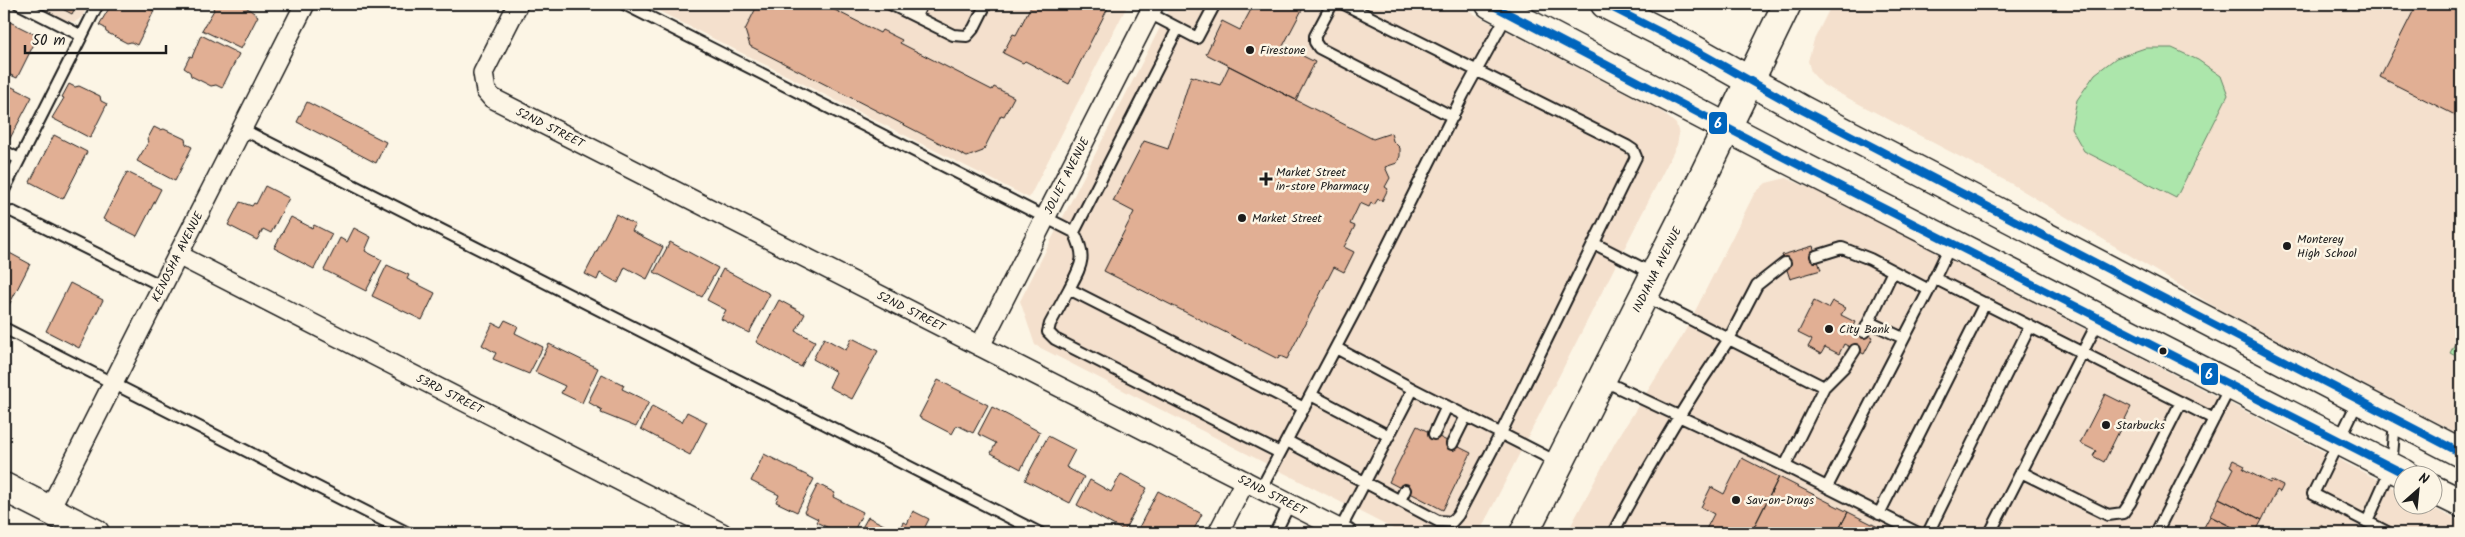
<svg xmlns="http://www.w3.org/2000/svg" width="2465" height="537" viewBox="0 0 2465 537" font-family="Kalam,sans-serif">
<rect width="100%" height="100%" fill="#fcf5e5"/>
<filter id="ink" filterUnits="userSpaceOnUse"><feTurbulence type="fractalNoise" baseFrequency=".02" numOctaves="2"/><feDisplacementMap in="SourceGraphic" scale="10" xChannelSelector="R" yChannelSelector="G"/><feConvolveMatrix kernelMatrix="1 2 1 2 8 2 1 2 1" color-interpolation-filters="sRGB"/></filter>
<g filter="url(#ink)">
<path fill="#f4e0cd" d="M32,4H89L82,17L75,22L65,20Z
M645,4H1128L1029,198Z
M1172,4H1455L1661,111L1676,124L1679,134L1677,145L1479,533H1401L1035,345L1020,301Z
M1832,4H2461V435L2217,308L2010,183L1823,85L1811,72L1808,61L1814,40Z
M1786,178L1817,191L2402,492V504L2427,505L2461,522V533H1567L1616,441L1683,335L1754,194L1766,183Z"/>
<path fill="#ace6ab" stroke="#648164" d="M2145,48H2172L2198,60L2221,76L2228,95L2176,198L2084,151L2071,128L2077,100L2095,74L2116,58Z
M2461,332V359L2450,353Z"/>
<path fill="#e1af94" stroke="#1c1c1c" d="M53,4H77L72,14Z
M139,4L154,11L137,45L131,42L127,43L106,32L105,28L99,25L111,5L110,4Z
M215,4H242L258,16L241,49L202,30L214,10L213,9Z
M758,4H823L880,33L882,30L902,40L900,43L992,90L994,87L1014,97L1004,116L1001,115L983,151L967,157L750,46L745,30Z
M1032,4H1110L1069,84L1025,61L1023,63L1003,53L1013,34L1016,35Z
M1254,4H1305L1283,46L1315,62L1296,100L1206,54L1222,21L1240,30Z
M2417,4H2461V118L2380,77Z
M4,19L38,36L17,78L4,72V63L9,52L4,50Z
M201,35L239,54L222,88L216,85L211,86L191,76L190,72L184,68L190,56L192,57Z
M1229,66L1373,139L1391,133L1393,141L1400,148V156L1397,163L1385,167L1390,178L1385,187L1388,189L1382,201L1378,199L1374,205L1371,203L1369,207L1360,203L1350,224L1355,226L1344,247L1354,252L1344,272L1334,267L1287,359L1280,356L1278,359L1104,271L1134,212L1113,201L1144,141L1168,149L1191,76L1220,85Z
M6,84L32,97L7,144L4,142V87Z
M69,84L75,87L79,86L100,96L101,101L107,104L90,138L52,118L64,98L62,97Z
M307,102L386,142L376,163L297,122Z
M154,127L160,130L164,129L185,139L186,144L192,147L175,181L137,161L149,141L147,140Z
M54,135L87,152L63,199L30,182Z
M127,172L161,189L137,236L103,219Z
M265,186L289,198L271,233L263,229L257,240L228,225L240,202L252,206L254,203L256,204Z
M616,214L635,225L632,231L663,247L647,279L625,267L618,283L600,273L597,280L585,274Z
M291,217L312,228L314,225L332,234L314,269L274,248Z
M354,228L371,237L365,251L382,260L366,291L324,270L340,238L347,242Z
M670,242L718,268L702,297L654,272Z
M1813,246L1821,270L1790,279L1782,255Z
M4,250L30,264L6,311L4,310Z
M387,265L409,275L407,279L435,293L422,320L372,296Z
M723,269L770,294L749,333L721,319L726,310L707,300Z
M70,283L103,300L79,348L46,331Z
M779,300L805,314L796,331L815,341L801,367L756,342Z
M1814,301L1828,308L1832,301L1845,308L1841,315L1855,322L1853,326L1873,337L1864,354L1844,344L1839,354L1825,347L1821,354L1808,347L1812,340L1798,333Z
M505,320L518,326L515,333L543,347L529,374L493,359L496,353L482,345L493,323L501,327Z
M824,338L846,350L852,338L878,351L852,399L829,387L836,372L813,359Z
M549,344L598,368L582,403L561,393L565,386L535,372Z
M602,374L624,385L622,389L649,402L636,427L601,413L602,410L588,402Z
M938,380L988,405L973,433L957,425L952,434L919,417Z
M2105,394L2131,407L2104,462L2093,456L2096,451L2080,443Z
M652,406L682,422L687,412L707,422L690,455L641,429Z
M992,407L1040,432L1021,469L991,453L996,443L978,434Z
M1417,426L1471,453L1443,510L1389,482Z
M1048,436L1075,450L1066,467L1084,477L1070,503L1025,480Z
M764,454L814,479L797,512L776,502L779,495L751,481Z
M1742,458L1779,477L1751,533H1704L1714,514L1701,507L1711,487L1724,494Z
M2233,460L2245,466L2243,469L2270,483L2271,480L2283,486L2280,492L2277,490L2262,520L2219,498L2234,468L2230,466Z
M1121,474L1147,488L1124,531L1077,505L1090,480L1111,492Z
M1779,477L1848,512L1837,533H1751Z
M818,484L835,493L833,497L863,512L853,533H844L834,528L833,530L816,522L818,519L804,512Z
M1158,491L1202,514L1192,533H1174L1166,529L1164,533H1136Z
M2219,498L2262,520L2255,533H2244L2210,516Z
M913,511L929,519L922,533H859L868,517L898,532L903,522L907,524Z
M1848,512L1890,533H1837Z
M2210,516L2244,533H2201Z
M2320,525L2336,533H2315Z"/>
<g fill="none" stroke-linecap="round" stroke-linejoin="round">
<defs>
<path id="lane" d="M19,4L82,36
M624,4L1074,232L1178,28
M890,4L953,35L967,36L974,28L986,4
M1332,4L1315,36V42L1319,48L1453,117
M1149,13L1197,38L1215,4
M916,16L922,4
M242,129L1040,533
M4,151L19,159
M4,190L98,4
M13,212L162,286
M1595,244L1654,274
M1816,256L1842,248L1870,259L1929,290L1951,244
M1934,278L2214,419
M1069,289C1082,264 1087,258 1074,232
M1645,296L1729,339L1757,285L1785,263
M1869,322L1903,338
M4,328L408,533
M1864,332L1893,271
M1336,348L1413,389
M1602,380L1785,466L1918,533
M1824,387L1844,367L1855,350
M1311,395L1389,436
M2358,401L2313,494L2389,533
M1434,434L1447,406
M1287,441L1438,521L1452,522L1458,515L1501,433L1636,157L1633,150L1627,146L1344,4
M1452,444L1466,416
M1280,453L1055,339L1048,332L1050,324L1069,289L1304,408
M2021,472L2108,515L2123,513L2130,503L2181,402
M1827,487L1929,290
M1261,489L1355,311L1463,95L1507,15
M1400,500L1405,490
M1879,514L1985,303
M2367,522L2391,468L2395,421
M1340,530L1413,389L1559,463
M1275,533L1290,503
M1613,533C1649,464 1685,404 1729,339L1824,387L1785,466
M1928,533L2030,326
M1990,533L2099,320
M2156,533L2230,387"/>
<g id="street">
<path id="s1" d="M518,4L483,73L486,91L492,98L1347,533"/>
<path id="s2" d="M178,255L722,533"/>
<path id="s3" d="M980,346L1154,4"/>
<path id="s4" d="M49,510L305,4"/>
<path d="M1218,533L1245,481"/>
</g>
<g id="secondary">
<path d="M1490,4L1779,155L2405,474"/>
<path d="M1605,4L1686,45L1804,111L2461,453"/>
<path d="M4,487L95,533"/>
<path d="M2432,489L2461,503"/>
<path id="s5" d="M1524,533L1681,222L1787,4"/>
</g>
</defs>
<use href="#lane" stroke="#1c1c1c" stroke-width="14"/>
<use href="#street" stroke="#1c1c1c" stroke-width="22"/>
<use href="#secondary" stroke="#1c1c1c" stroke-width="31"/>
<use href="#lane" stroke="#fcf5e5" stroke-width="10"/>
<use href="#street" stroke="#fcf5e5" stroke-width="19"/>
<use href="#secondary" stroke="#fcf5e5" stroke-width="28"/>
<defs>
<path id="bus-1" d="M1490,4L1779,155L2405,474
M1605,4L1686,45L1804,111L2461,453"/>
</defs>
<use href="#bus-1" stroke="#fcf5e5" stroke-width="11"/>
<use href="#bus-1" stroke="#0065bd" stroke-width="8"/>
</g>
</g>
<g fill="#1c1c1c" stroke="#fcf5e5" stroke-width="2">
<circle cx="1250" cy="50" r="5"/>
<path d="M1263.5 171.5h5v5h5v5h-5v5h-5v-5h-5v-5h5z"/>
<circle cx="1242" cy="218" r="5"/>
<circle cx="2287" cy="246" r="5"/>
<circle cx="1829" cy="329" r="5"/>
<circle cx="2163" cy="351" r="4.5"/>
<circle cx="2106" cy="425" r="5"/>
<circle cx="1736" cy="500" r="5"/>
</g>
<g text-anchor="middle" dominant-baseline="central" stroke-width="5" stroke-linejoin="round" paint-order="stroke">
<g font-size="12" fill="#1c1c1c" stroke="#fcf5e5" text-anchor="start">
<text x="1260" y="50">Firestone</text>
<text x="1276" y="172">Market Street<tspan x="1276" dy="14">in-store Pharmacy</tspan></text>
<text x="1252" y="218">Market Street</text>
<text x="2297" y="239">Monterey<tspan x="2297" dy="14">High School</tspan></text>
<text x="1839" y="329">City Bank</text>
<text x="2116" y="425">Starbucks</text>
<text x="1746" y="500">Sav-on-Drugs</text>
</g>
<g font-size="12" fill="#1c1c1c" stroke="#fcf5e5">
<text stroke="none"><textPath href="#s1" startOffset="170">52ND STREET</textPath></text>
<text stroke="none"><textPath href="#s3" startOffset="191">JOLIET AVENUE</textPath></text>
<text stroke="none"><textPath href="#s4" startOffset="284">KENOSHA AVENUE</textPath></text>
<text stroke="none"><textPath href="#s5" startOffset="295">INDIANA AVENUE</textPath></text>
<text stroke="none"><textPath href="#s1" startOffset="575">52ND STREET</textPath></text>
<text stroke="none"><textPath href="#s2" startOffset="305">53RD STREET</textPath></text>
<text stroke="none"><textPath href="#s1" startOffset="980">52ND STREET</textPath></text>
</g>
</g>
<g stroke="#fcf5e5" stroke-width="2">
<rect x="1708" y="111" width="20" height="24" rx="5" fill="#0065bd"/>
<rect x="2200" y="362" width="19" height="24" rx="5" fill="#0065bd"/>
</g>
<g font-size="14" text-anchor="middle" font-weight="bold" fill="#fff">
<text x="1718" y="128">6</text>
<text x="2209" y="379">6</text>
</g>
<rect width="2465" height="537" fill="none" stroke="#fcf5e5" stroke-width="20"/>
<rect x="10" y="10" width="2445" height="517" fill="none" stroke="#1c1c1c" stroke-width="2" filter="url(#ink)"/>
<g transform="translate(2418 490) rotate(27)"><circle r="24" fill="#fcf5e5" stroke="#a29e95"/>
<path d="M0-4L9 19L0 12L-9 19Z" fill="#1c1c1c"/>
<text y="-8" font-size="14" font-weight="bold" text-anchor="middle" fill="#1c1c1c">N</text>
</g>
<path d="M25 45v8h141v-8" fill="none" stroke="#1c1c1c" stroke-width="2.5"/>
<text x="32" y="45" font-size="15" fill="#1c1c1c" stroke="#fcf5e5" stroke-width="4" paint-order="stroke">50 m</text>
</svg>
